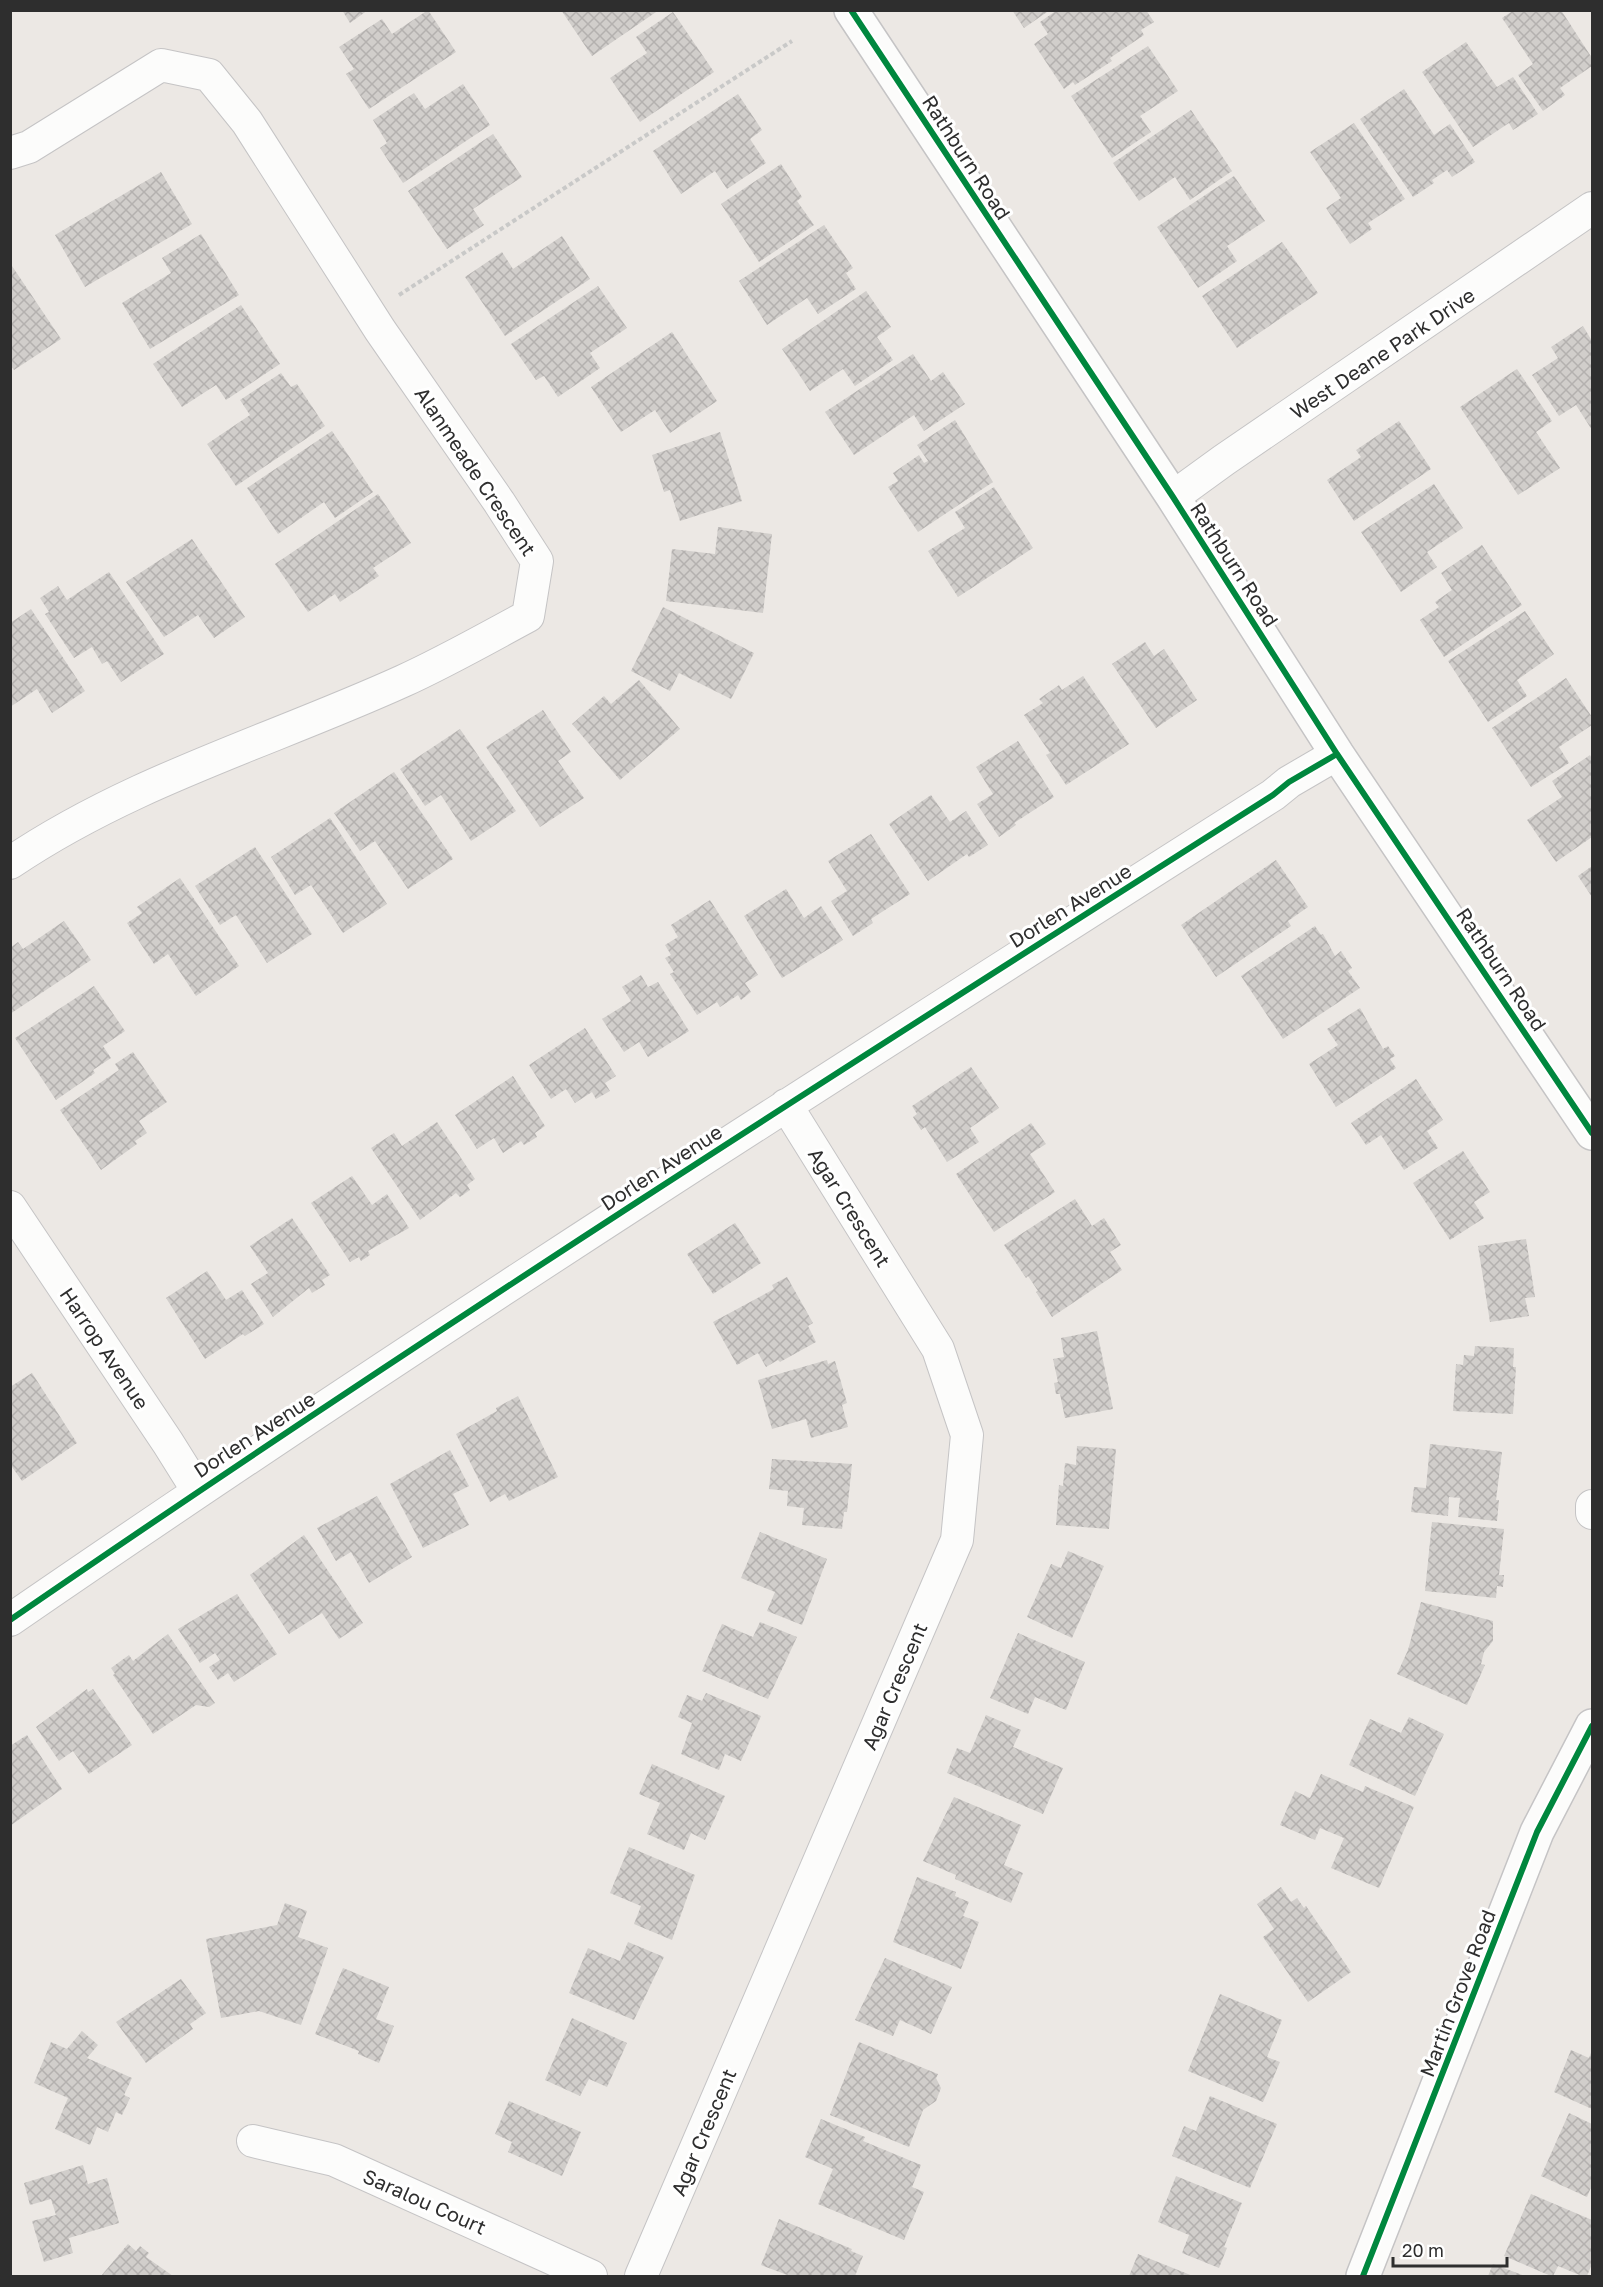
<svg xmlns="http://www.w3.org/2000/svg" width="1603" height="2287" viewBox="0 0 1603 2287" font-family="'Golos Text',sans-serif">
<defs>
<pattern id="building-cross-hatch" width="8" height="8" patternUnits="userSpaceOnUse" patternTransform="scale(1.5)"><rect width="8" height="8" fill="#d1cecb"/><path d="M0 0l8 8M0 8l8-8" fill="none" stroke="#b4b1af"/></pattern>
</defs>
<rect width="100%" height="100%" fill="#ece8e4"/>
<path fill="url(#building-cross-hatch)" d="M342,10H368L350,23Z
M428,10L456,52L369,109L346,74L354,69L339,47L382,19L392,34Z
M561,10H659L592,56Z
M1012,10H1050L1024,28Z
M1057,10H1146L1154,22L1141,30L1144,35L1110,58L1112,61L1075,85L1073,82L1064,89L1034,44L1048,34L1040,22Z
M1514,10H1561L1592,58V66L1560,88L1565,95L1543,111L1518,75L1533,64L1502,18Z
M673,12L714,72L640,122L610,78L647,53L636,37Z
M1466,42L1497,87L1513,77L1538,114L1513,130L1509,123L1473,147L1422,72Z
M1148,46L1178,91L1140,116L1151,132L1112,158L1071,96Z
M463,84L490,125L403,183L380,148L387,143L373,120L414,93L425,109Z
M1404,89L1434,135L1450,124L1475,162L1452,177L1447,170L1432,180L1434,183L1413,197L1360,119Z
M738,94L762,130L750,139L766,163L727,189L715,171L681,194L653,151Z
M1191,110L1232,171L1190,200L1175,177L1139,201L1113,163Z
M1354,123L1405,199L1368,223L1372,229L1350,244L1326,208L1341,198L1310,152Z
M493,134L522,177L473,209L484,225L447,249L408,191Z
M781,164L802,197L797,201L814,225L759,262L721,204Z
M161,172L192,224L85,287L55,235Z
M1234,176L1265,221L1227,246L1237,261L1198,288L1157,227Z
M824,225L853,268L846,273L856,289L818,314L807,298L767,325L739,281Z
M201,234L239,295L150,349L122,303L171,273L162,258Z
M562,236L590,279L505,336L465,277L502,252L513,269Z
M1282,242L1318,293L1237,348L1202,296Z
M10,263L61,339L14,370L10,365Z
M598,286L627,328L590,353L600,368L558,397L544,376L536,380L511,344Z
M866,291L891,327L877,337L893,360L855,386L843,369L810,391L782,349Z
M241,305L280,364L226,400L216,385L182,407L153,364Z
M1583,326L1592,341V430L1576,405L1559,416L1532,375L1558,358L1551,347Z
M672,332L717,401L670,433L655,410L621,432L591,387Z
M913,354L931,381L943,372L965,404L924,431L914,415L854,455L825,412Z
M1517,369L1552,421L1536,432L1560,468L1518,495L1460,407Z
M281,373L291,387L297,384L325,426L236,486L207,444L250,415L240,400Z
M955,420L993,482L918,532L888,487L898,481L893,473L919,455L924,463L928,461L917,445Z
M1399,421L1431,469L1354,521L1327,480L1361,457L1356,450Z
M332,431L373,492L335,518L324,502L278,534L247,488Z
M720,432L742,501L680,521L670,490L664,492L652,455Z
M1434,484L1463,528L1427,552L1437,567L1401,592L1361,532Z
M994,487L1033,548L958,597L928,551L965,528L955,512Z
M378,494L411,543L373,568L379,576L340,602L335,594L308,612L275,564Z
M718,527L772,534L763,613L666,601L672,549L715,554Z
M192,539L245,617L214,638L198,615L164,637L126,582Z
M1482,545L1522,605L1444,657L1420,620L1439,607L1435,602L1452,590L1441,573Z
M109,572L164,654L121,682L107,661L102,664L92,647L74,658L45,614L49,612L40,598L58,586L67,600Z
M663,607L754,653L731,699L679,673L670,691L631,671Z
M31,609L85,691L52,713L37,689L10,707V623Z
M1525,611L1554,654L1517,680L1527,696L1488,722L1448,661Z
M1145,642L1154,656L1164,649L1197,700L1156,728L1112,664Z
M1083,676L1129,744L1066,785L1046,755L1050,753L1024,715L1043,703L1039,699L1059,685L1062,690Z
M1566,678L1592,717V725L1559,747L1569,763L1531,787L1492,728Z
M639,680L680,729L620,780L572,724L604,696L611,704Z
M543,710L571,752L558,761L584,798L540,827L486,747Z
M460,729L516,811L471,841L441,795L425,806L400,769Z
M1018,741L1054,797L1014,823L1016,825L999,837L977,804L993,794L976,767Z
M1590,755L1592,759V837L1556,862L1527,820L1562,797L1552,781Z
M394,772L453,859L408,889L375,841L360,851L334,813Z
M931,795L950,822L966,811L988,845L969,857L967,854L928,881L889,824Z
M330,818L387,904L343,933L311,885L295,895L271,857Z
M871,834L910,894L871,919L873,923L853,936L831,901L847,891L828,861Z
M255,847L312,934L267,963L236,915L220,925L195,886Z
M1276,860L1308,907L1288,921L1291,926L1216,977L1181,925Z
M1592,866V897L1578,876Z
M180,878L239,966L196,996L168,954L154,964L127,923L142,913L137,907Z
M786,889L804,918L821,906L843,940L782,978L744,916Z
M710,900L758,975L745,983L751,992L741,1000L738,995L720,1007L717,1002L697,1015L670,974L674,972L665,958L671,955L665,945L678,937L671,925Z
M64,921L91,960L10,1014V948L18,942L23,949Z
M1315,926L1321,935L1323,934L1335,956L1341,951L1352,968L1348,971L1360,988L1283,1039L1241,976Z
M641,975L648,987L658,982L689,1031L648,1057L639,1042L624,1052L602,1019L631,1001L622,987Z
M94,986L125,1031L103,1046L111,1058L93,1070L95,1073L56,1100L15,1038Z
M1360,1008L1383,1049L1388,1046L1395,1056L1390,1059L1396,1068L1336,1107L1309,1064L1338,1045L1327,1029Z
M585,1028L616,1076L605,1083L610,1091L596,1099L592,1092L575,1103L566,1089L551,1099L529,1065Z
M133,1052L167,1102L139,1121L147,1133L135,1141L137,1144L101,1170L60,1110L119,1070L115,1064Z
M971,1067L999,1108L970,1128L979,1142L947,1162L925,1127L921,1130L913,1117L917,1114L912,1106Z
M513,1076L545,1126L535,1133L537,1137L524,1145L521,1141L503,1153L494,1138L477,1149L455,1115Z
M1416,1079L1443,1120L1427,1131L1438,1148L1404,1170L1381,1135L1366,1145L1351,1123Z
M437,1122L475,1179L467,1185L470,1190L460,1197L456,1193L420,1220L371,1148L394,1133L402,1146Z
M1031,1123L1046,1144L1030,1154L1055,1192L994,1232L956,1174Z
M1463,1151L1490,1192L1474,1202L1484,1218L1450,1240L1413,1183Z
M352,1176L372,1205L387,1194L409,1228L368,1251L370,1255L361,1261L359,1257L350,1262L311,1203Z
M1075,1199L1092,1226L1104,1218L1121,1245L1110,1252L1122,1270L1052,1317L1036,1292L1038,1291L1028,1276L1026,1278L1004,1245Z
M292,1218L330,1275L322,1280L325,1285L312,1293L309,1288L273,1317L251,1284L268,1273L250,1246Z
M735,1223L761,1263L713,1294L687,1254Z
M1526,1239L1535,1297L1525,1298L1529,1316L1490,1322L1478,1246Z
M207,1271L226,1300L242,1290L264,1324L245,1336L243,1334L205,1359L166,1298Z
M787,1277L813,1323L808,1326L816,1342L780,1362L778,1360L766,1367L758,1353L737,1365L713,1322L774,1289L772,1285Z
M1097,1331L1113,1409L1065,1418L1060,1394H1056L1054,1383L1058,1382L1053,1359L1064,1357L1061,1338Z
M1475,1346L1514,1348L1513,1367H1516L1513,1414L1453,1411L1456,1364L1463,1365L1464,1355L1474,1356Z
M827,1360L828,1364L835,1361L847,1403L842,1405L848,1427L811,1438L806,1419L772,1429L758,1380Z
M32,1373L77,1443L22,1481L10,1464V1387Z
M518,1396L558,1477L509,1501L505,1494L490,1502L456,1434L497,1411L496,1408Z
M1430,1444L1502,1452L1496,1500H1499L1497,1521L1458,1517L1460,1498L1449,1497L1448,1516L1411,1512L1414,1487L1426,1488Z
M1077,1446L1116,1449L1109,1529L1056,1525L1059,1485L1063,1486L1065,1463L1076,1465Z
M450,1450L469,1486L453,1494L469,1525L423,1548L390,1484Z
M772,1459L852,1464L847,1512H844L842,1529L802,1525L804,1508L787,1506L788,1491L769,1489Z
M377,1496L412,1557L369,1583L351,1552L336,1561L317,1528Z
M1432,1522L1504,1529L1499,1575H1504L1503,1587L1497,1586L1496,1598L1425,1591Z
M760,1532L827,1559L802,1625L767,1611L775,1592L741,1578Z
M304,1535L363,1623L339,1639L322,1613L289,1634L250,1575Z
M1068,1551L1104,1566L1072,1638L1027,1617L1051,1564L1061,1568Z
M237,1594L277,1654L234,1682L228,1673L218,1680L209,1667L220,1660L215,1653L200,1663L178,1629Z
M1421,1602L1493,1621V1641L1484,1652L1481,1664L1485,1665L1467,1705L1397,1674L1408,1650Z
M760,1622L797,1637L768,1699L702,1671L722,1624L753,1637Z
M1018,1633L1085,1662L1066,1710L1035,1697L1028,1714L990,1698Z
M168,1634L215,1703L209,1707L196,1705L153,1734L113,1675L115,1674L111,1668L129,1655L133,1661Z
M87,1689L88,1692L93,1689L132,1745L89,1774L73,1751L59,1761L36,1727Z
M706,1693L761,1716L741,1761L725,1754L719,1770L681,1754L692,1723L678,1717L687,1695L702,1701Z
M986,1715L1021,1730L1013,1747L1063,1768L1043,1814L947,1773L957,1748L970,1753Z
M1409,1717L1444,1734L1415,1796L1349,1765L1370,1719L1401,1733Z
M27,1735L62,1789L10,1826V1746Z
M652,1764L725,1796L705,1840L691,1833L684,1850L647,1834L660,1803L639,1794Z
M1321,1774L1363,1792L1365,1786L1414,1807L1379,1888L1331,1868L1344,1838L1320,1828L1315,1840L1280,1825L1295,1791L1310,1798Z
M954,1797L1021,1825L1004,1865L1023,1873L1011,1903L955,1879L956,1875L923,1861Z
M629,1847L695,1875L672,1940L634,1924L641,1906L610,1893Z
M917,1877L956,1892L955,1896L969,1902L963,1916L979,1922L961,1969L893,1942Z
M1281,1887L1291,1902L1297,1898L1304,1908L1306,1906L1351,1972L1308,2002L1263,1937L1274,1929L1257,1904Z
M285,1903L307,1911L298,1937L328,1948L301,2025L259,2011L221,2018L206,1939L277,1925Z
M628,1942L664,1957L634,2020L569,1993L588,1948L620,1961Z
M885,1958L952,1987L931,2034L900,2020L893,2036L855,2020Z
M343,1968L389,1987L376,2019L394,2026L379,2063L358,2054L359,2051L315,2034Z
M181,1979L206,2013L190,2024L193,2029L146,2063L116,2022Z
M1220,1994L1282,2020L1267,2057L1280,2062L1263,2102L1188,2071Z
M572,2018L627,2043L607,2087L589,2079L580,2096L545,2080Z
M82,2031L98,2045L87,2058L132,2078L124,2095L130,2098L122,2115L116,2112L108,2132L97,2127L90,2145L55,2129L68,2098L34,2083L51,2042L67,2049Z
M859,2042L938,2074L936,2078L941,2088L936,2101L923,2110L909,2147L830,2115Z
M1571,2050L1589,2058L1592,2050V2109L1554,2092Z
M1210,2096L1277,2124L1250,2188L1172,2156L1184,2126L1196,2131Z
M509,2101L581,2132L562,2176L508,2152L512,2142L495,2134Z
M1569,2113L1592,2124V2185L1587,2197L1541,2176Z
M821,2119L865,2137L863,2141L921,2165L912,2187L924,2192L904,2240L818,2204L833,2169L805,2157Z
M83,2165L88,2184L107,2178L119,2223L69,2238L73,2253L44,2262L32,2221L56,2215L51,2199L30,2205L24,2183Z
M1176,2176L1242,2203L1224,2247L1227,2248L1219,2268L1182,2253L1189,2235L1158,2222Z
M1531,2194L1592,2220V2264L1587,2276H1582L1558,2266L1553,2276H1551L1504,2256Z
M779,2219L852,2249L851,2251L863,2256L855,2276H790L761,2265Z
M128,2244L136,2251L140,2246L149,2253L146,2257L173,2276H101Z
M1138,2254L1193,2276H1129Z
M1493,2264L1525,2276H1488Z"/>
<g fill="none" stroke-linecap="round" stroke-linejoin="round">
<defs>
<path id="minor" d="M10,153L29,147L161,65L209,75L247,122L380,330L499,502L537,561L528,616C487,638 445,662 403,681C271,741 131,781 10,863
M1173,497L1224,460L1592,208
M10,1207L168,1443L198,1491
M1592,1513V1506
M10,1620C424,1335 848,1065 1273,795L1289,782L1337,754
M253,2141L334,2160L591,2276
M641,2276L957,1540L967,1435L938,1349L786,1105"/>
<path id="tertiary" d="M851,10L1173,497L1337,754L1592,1133"/>
<path id="secondary" d="M1363,2276L1537,1832L1592,1726"/>
</defs>
<use href="#minor" stroke="#c5c4c5" stroke-width="34"/>
<use href="#tertiary" stroke="#c5c4c5" stroke-width="36"/>
<use href="#secondary" stroke="#c5c4c5" stroke-width="36"/>
<path stroke="#c9c9c8" stroke-width="4" stroke-dasharray="4.5 3" stroke-linecap="butt" d="M399,295L792,41"/>
<use href="#minor" stroke="#fcfcfb" stroke-width="32"/>
<use href="#tertiary" stroke="#fcfcfb" stroke-width="33"/>
<use href="#secondary" stroke="#fcfcfb" stroke-width="33"/>
<defs>
<path id="cycleway" d="M851,10L1173,497L1337,754L1592,1133
M10,1620C424,1335 848,1065 1273,795L1289,782L1337,754
M1363,2276L1537,1832L1592,1726"/>
</defs>
<use href="#cycleway" stroke="#fff" stroke-width="10"/>
<use href="#cycleway" stroke="#00873e" stroke-width="6"/>
</g>
<g text-anchor="middle" dominant-baseline="central" stroke-width="6" stroke-linejoin="round" paint-order="stroke">
<g font-size="20" fill="#2e2e2e" stroke="#fff">
<text transform="translate(967 157) rotate(57)">Rathburn Road</text>
<text transform="translate(1382 353) rotate(-34)">West Deane Park Drive</text>
<text transform="translate(476 471) rotate(56)">Alanmeade Crescent</text>
<text transform="translate(1235 564) rotate(57)">Rathburn Road</text>
<text transform="translate(1070 905) rotate(-32)">Dorlen Avenue</text>
<text transform="translate(1502 969) rotate(56)">Rathburn Road</text>
<text transform="translate(661 1167) rotate(-33)">Dorlen Avenue</text>
<text transform="translate(850 1207) rotate(58)">Agar Crescent</text>
<text transform="translate(105 1348) rotate(56)">Harrop Avenue</text>
<text transform="translate(254 1434) rotate(-33)">Dorlen Avenue</text>
<text transform="translate(894 1686) rotate(-67)">Agar Crescent</text>
<text transform="translate(1457 1993) rotate(-69)">Martin Grove Road</text>
<text transform="translate(703 2132) rotate(-67)">Agar Crescent</text>
<text transform="translate(425 2201) rotate(24)">Saralou Court</text>
</g>
</g>
<rect width="1603" height="2287" fill="none" stroke="#2e2e2e" stroke-width="24"/>
<path d="M1393 2257v9h114v-9" fill="none" stroke="#2e2e2e" stroke-width="3"/>
<text x="1402" y="2257" font-size="18" fill="#2e2e2e" stroke="#ffffff" stroke-width="4.5" paint-order="stroke">20 m</text>
</svg>
